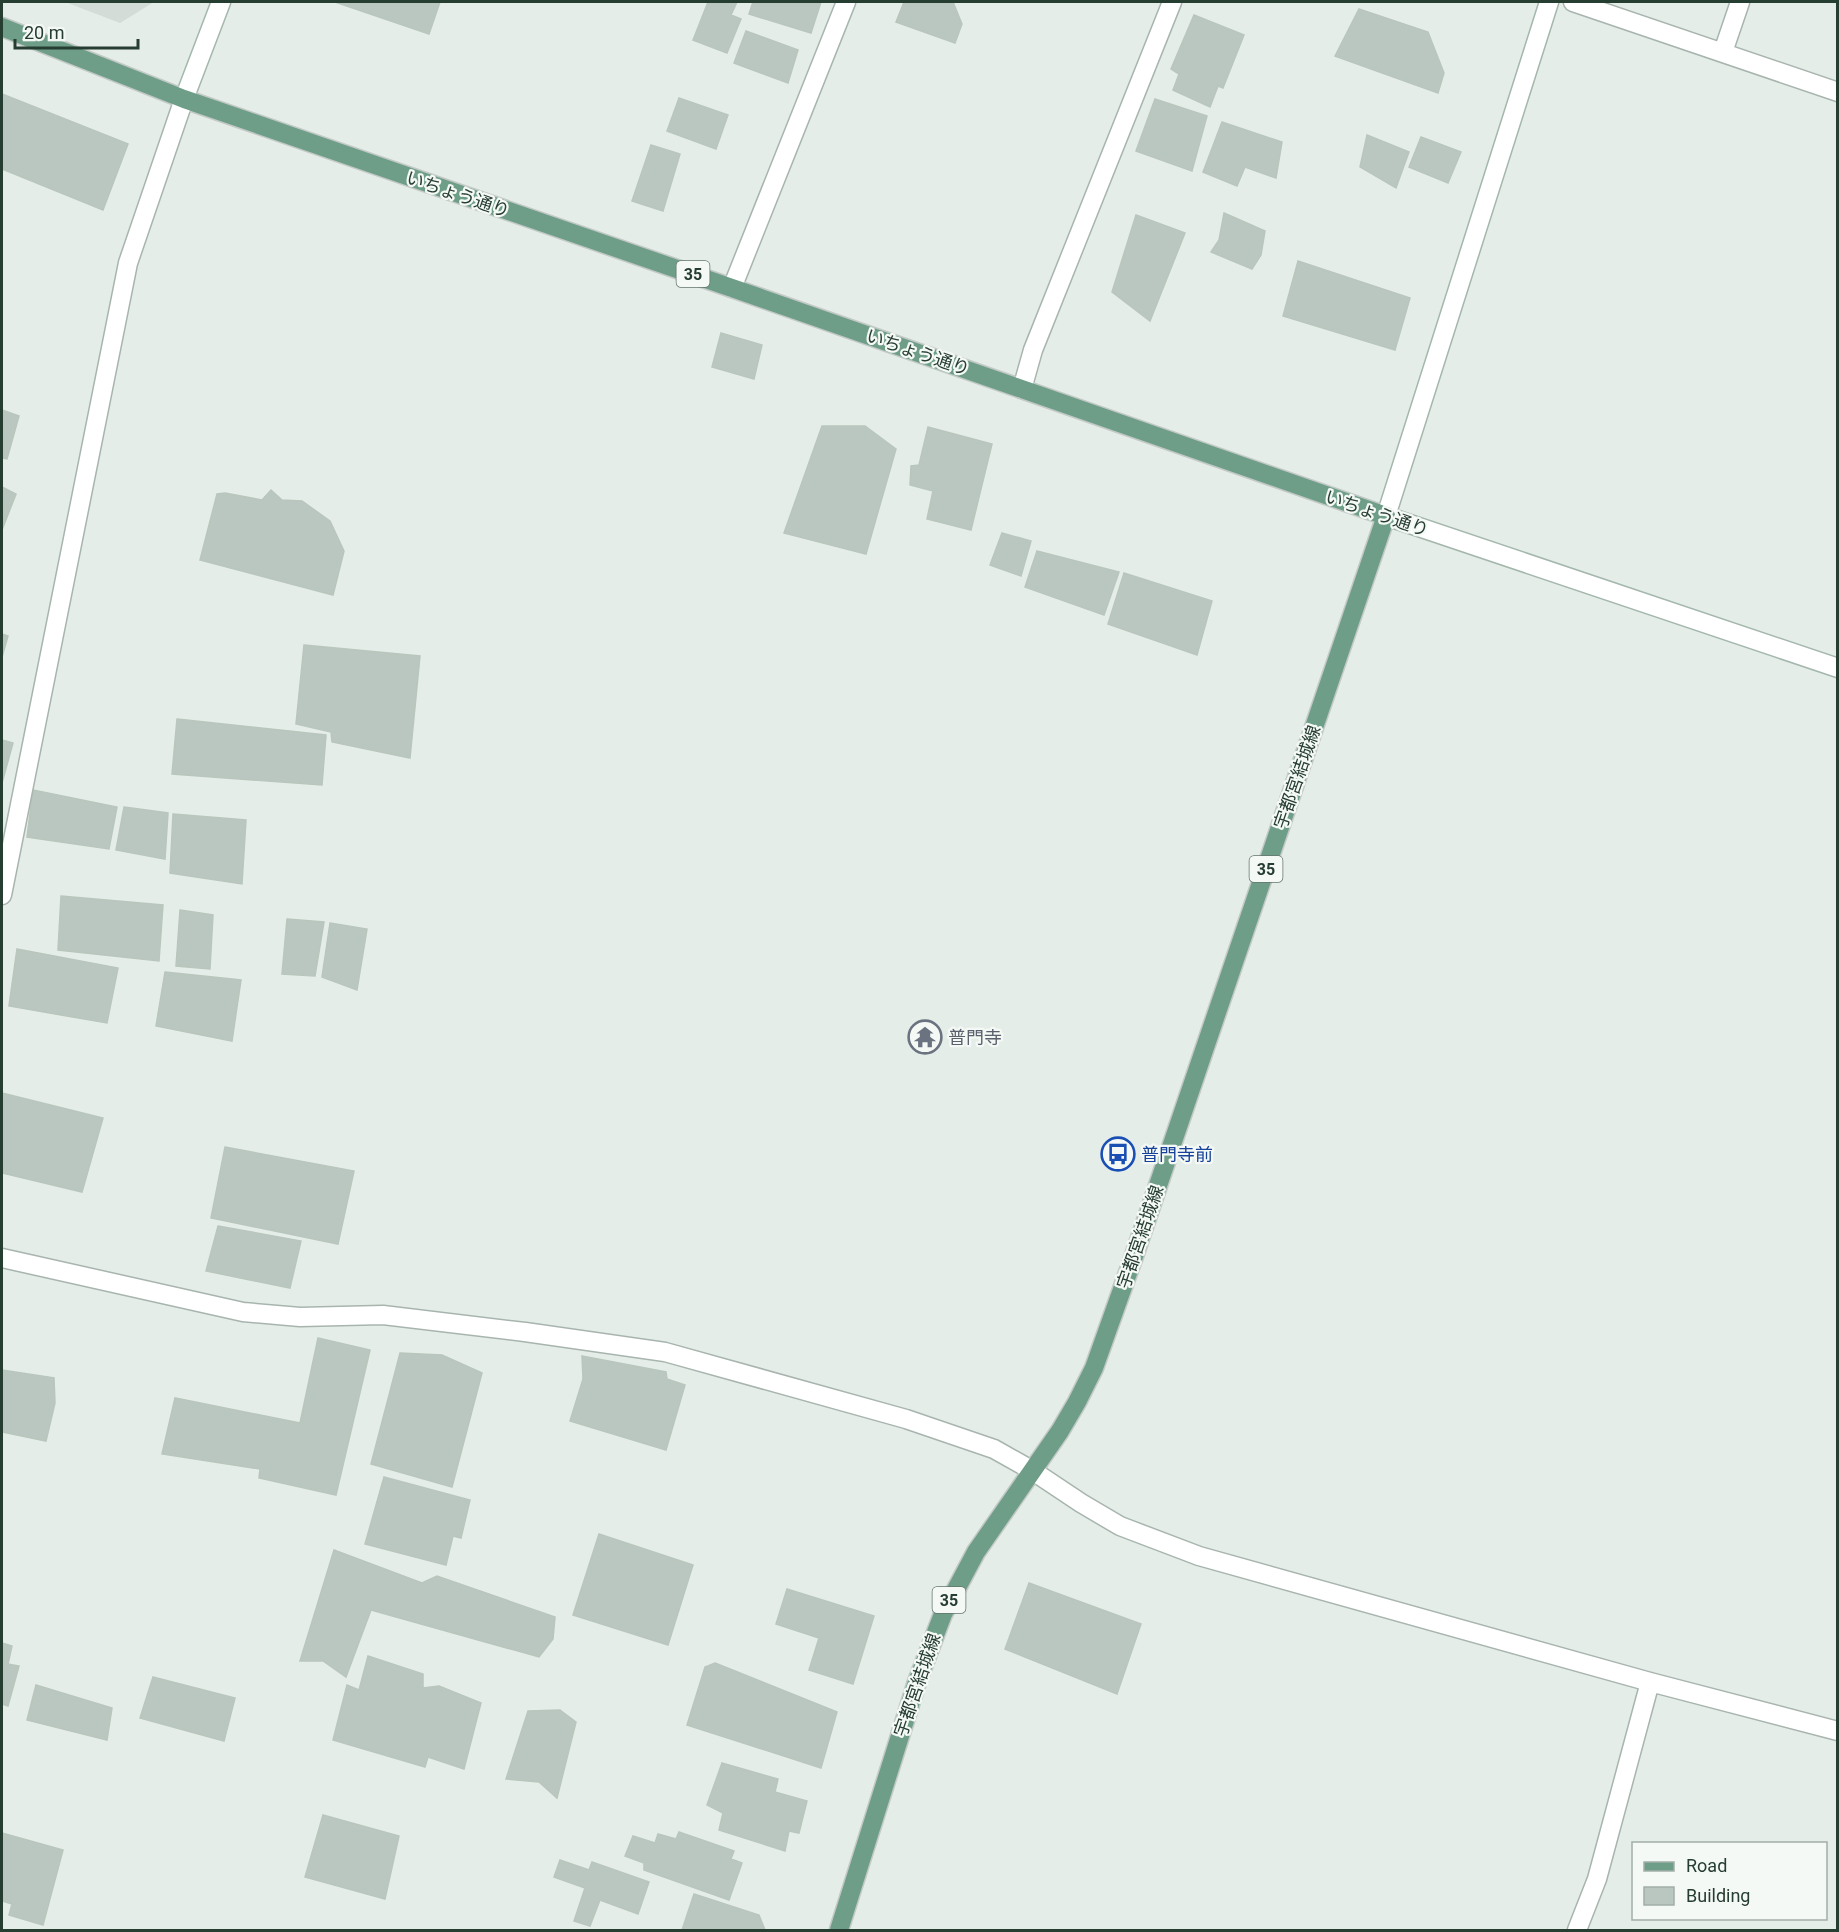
<svg xmlns="http://www.w3.org/2000/svg" width="1839" height="1932" viewBox="0 0 1839 1932" font-family="Roboto,'Noto Sans JP',sans-serif">
<rect width="100%" height="100%" fill="#e5ede8"/>
<path fill="#d3dcd6" d="M65,2H154L120,23Z"/>
<path fill="#bac7c0" stroke="#b8c6bd" stroke-width="1.5" d="M335,2H440L429,34Z
M708,2H737L731,15L741,19L727,53L693,40Z
M753,2H821L811,33L749,14Z
M904,2H953L962,24L955,43L896,22Z
M1359,9L1428,32L1444,73L1438,93L1335,56Z
M1194,15L1244,35L1223,88L1218,86L1210,107L1173,90L1179,74L1171,69Z
M746,31L798,50L788,83L734,63Z
M2,94L128,144L103,210L2,169Z
M679,98L728,115L716,149L667,131Z
M1155,99L1207,116L1192,171L1136,151Z
M1222,122L1282,142L1276,178L1245,167L1237,186L1203,172Z
M1367,135L1409,152L1396,188L1360,167Z
M1421,137L1461,152L1448,183L1409,167Z
M651,145L680,154L663,211L632,201Z
M1224,213L1265,231L1261,255L1252,269L1211,252L1219,240Z
M1136,215L1185,233L1150,321L1112,292Z
M1298,261L1410,298L1395,350L1283,316Z
M721,333L762,345L754,379L712,367Z
M2,410L19,416L7,459L2,458Z
M822,426H865L896,449L866,554L784,533Z
M928,427L992,444L971,530L927,519L933,491L910,485L911,466L919,465Z
M2,487L16,494L2,530Z
M271,490L282,500L302,501L330,521L344,551L333,595L200,560L217,494L225,493L262,500Z
M1002,533L1031,541L1021,576L990,565Z
M1037,551L1119,572L1104,615L1025,587Z
M1124,573L1212,601L1197,655L1108,624Z
M2,634L8,636L2,657Z
M304,645L420,656L410,758L332,742L331,732L296,724Z
M177,719L326,735L322,785L172,774Z
M2,740L13,743L2,783Z
M33,790L117,807L109,849L27,837Z
M124,807L168,813L165,859L116,850Z
M173,814L246,820L242,884L170,873Z
M61,896L163,905L159,961L58,950Z
M180,910L213,915L210,969L176,966Z
M287,919L324,922L315,976L282,974Z
M330,923L367,929L357,990L322,977Z
M17,949L118,968L107,1023L9,1006Z
M165,972L241,980L232,1041L156,1026Z
M2,1093L103,1118L82,1192L2,1173Z
M225,1147L354,1171L338,1244L211,1218Z
M218,1226L301,1241L290,1288L206,1271Z
M318,1338L370,1350L336,1495L259,1478L260,1469L162,1454L175,1398L300,1423Z
M400,1353L442,1355L482,1373L452,1487L371,1464Z
M582,1356L666,1372L667,1379L685,1385L666,1450L570,1421L583,1379Z
M2,1370L54,1378L55,1403L46,1441L2,1432Z
M384,1477L470,1500L461,1538L453,1536L446,1565L365,1544Z
M599,1534L693,1565L668,1645L573,1615Z
M334,1550L422,1583L437,1576L555,1617L553,1639L539,1657L371,1610L346,1677L323,1661H300Z
M1029,1583L1141,1624L1117,1694L1005,1649Z
M787,1589L874,1616L853,1684L809,1670L819,1638L776,1624Z
M2,1643L12,1646L8,1664L19,1666L8,1706L2,1704Z
M368,1656L423,1674V1688L439,1686L481,1703L464,1769L428,1757L425,1767L333,1740L347,1685L359,1690Z
M715,1663L837,1712L821,1768L687,1725L705,1667Z
M153,1677L235,1698L224,1741L140,1718Z
M36,1685L112,1708L107,1740L27,1720Z
M560,1710L576,1722L557,1798L539,1782L506,1779L528,1711Z
M722,1763L778,1779L775,1792L807,1801L799,1833L789,1831L785,1851L719,1830L723,1813L707,1805Z
M323,1815L399,1836L385,1899L305,1877Z
M679,1832L734,1851L731,1859L742,1863L729,1900L644,1870V1863L625,1856L633,1836L655,1843L658,1834L676,1839Z
M2,1833L63,1850L43,1925L9,1915L12,1904L2,1901Z
M560,1860L589,1870L592,1862L649,1882L638,1914L600,1900L590,1926L574,1921L585,1888L554,1877Z
M694,1894L759,1915L765,1930H682Z"/>
<g fill="none" stroke-linecap="round" stroke-linejoin="round">
<defs>
<path id="street" d="M1573,2L1838,92
M1723,52L1740,2
M732,288L846,2
M1022,389L1033,350L1172,2
M2,895L128,263L184,99
M2,1258L243,1312L300,1317L383,1315L525,1332L665,1352L906,1419L994,1449L1033,1471L1081,1503L1120,1526L1199,1556L1650,1682L1838,1731
M1577,1930L1597,1879L1650,1682"/>
<path id="secondary" d="M1549,2L1386,516L1838,668
M184,99L221,2"/>
<path id="primary" d="M2,27L184,99L732,288L1386,516L1134,1256L1094,1368L1077,1402L1060,1431L976,1552L943,1614L917,1682L839,1930"/>
</defs>
<use href="#street" stroke="#a8b5ae" stroke-width="21"/>
<use href="#secondary" stroke="#a4b7ad" stroke-width="21"/>
<use href="#primary" stroke="#c2c9c6" stroke-width="21"/>
<use href="#street" stroke="#fff" stroke-width="18"/>
<use href="#secondary" stroke="#fff" stroke-width="18"/>
<use href="#primary" stroke="#6e9e88" stroke-width="18"/>
</g>
<defs>
<symbol id="temple-ring" viewBox="-11 -11 22 22"><circle r="9.5" fill="#f5f9f6" stroke="#6b7280" stroke-width="1.5"/><path d="M0-6L5-2H3V0L6.5 2.5H4V6H1.5V3h-3V6H-4V2.5H-6.5L-3 0V-2H-5Z" fill="#6b7280"/></symbol>
<symbol id="bus-ring" viewBox="-11 -11 22 22"><circle r="9.5" fill="#f5f9f6" stroke="#1a4fb4" stroke-width="1.5"/><path d="M-5-6H5V4H4V6H2V4H-2V6H-4V4H-5ZM-3.5-4V0h7V-4ZM-3.5 1.2v1.5H-2V1.2ZM2 1.2v1.5H3.5V1.2Z" fill="#1a4fb4"/></symbol>
</defs>
<g fill-rule="evenodd">
<use href="#temple-ring" x="906" y="1018" width="38" height="38"/>
<use href="#bus-ring" x="1099" y="1135" width="38" height="38"/>
</g>
<g text-anchor="middle" dominant-baseline="central" stroke-width="4.5" stroke-linejoin="round" paint-order="stroke">
<g fill="#f5f9f6" stroke="#64756d" stroke-width="1.5">
<rect x="676.5" y="261" width="33" height="26" rx="4.5"/>
<rect x="1249.5" y="856" width="33" height="26" rx="4.5"/>
<rect x="932.5" y="1587" width="33" height="26" rx="4.5"/>
</g>
<g font-size="16" font-weight="bold" fill="#263d32">
<text x="693" y="274">35</text>
<text x="1266" y="869">35</text>
<text x="949" y="1600">35</text>
</g>
<g font-size="18" fill="#263d32" stroke="#f5f9f6">
<text transform="translate(458 194) rotate(19)">いちょう通り</text>
<text transform="translate(918 352) rotate(19)">いちょう通り</text>
<text transform="translate(1377 513) rotate(19)">いちょう通り</text>
<text transform="translate(1297 777) rotate(-71)">宇都宮結城線</text>
<text transform="translate(1140 1237) rotate(-71)">宇都宮結城線</text>
<text transform="translate(917 1685) rotate(-71)">宇都宮結城線</text>
</g>
<g font-size="18" fill="#5b616d" stroke="#f5f9f6" text-anchor="start">
<text x="948" y="1037">普門寺</text>
</g>
<g font-size="18" fill="#164399" stroke="#f5f9f6" text-anchor="start">
<text x="1141" y="1154">普門寺前</text>
</g>
</g>
<rect width="1839" height="1932" fill="none" stroke="#263d32" stroke-width="6"/>
<rect x="1632" y="1842" width="195" height="78" fill="#f5f9f6" stroke="#a2aea8" stroke-width="1.5"/>
<rect x="1644" y="1862" width="30" height="9" fill="#6e9e88" stroke="#a2aea8" stroke-width="1.5"/>
<text x="1686" y="1872" font-size="18" fill="#263d32">Road</text>
<rect x="1644" y="1887" width="30" height="18" fill="#bac7c0" stroke="#a2aea8" stroke-width="1.5"/>
<text x="1686" y="1902" font-size="18" fill="#263d32">Building</text>
<path d="M15 39v9h123v-9" fill="none" stroke="#263d32" stroke-width="3"/>
<text x="24" y="39" font-size="18" fill="#263d32" stroke="#f5f9f6" stroke-width="4.5" paint-order="stroke">20 m</text>
</svg>
